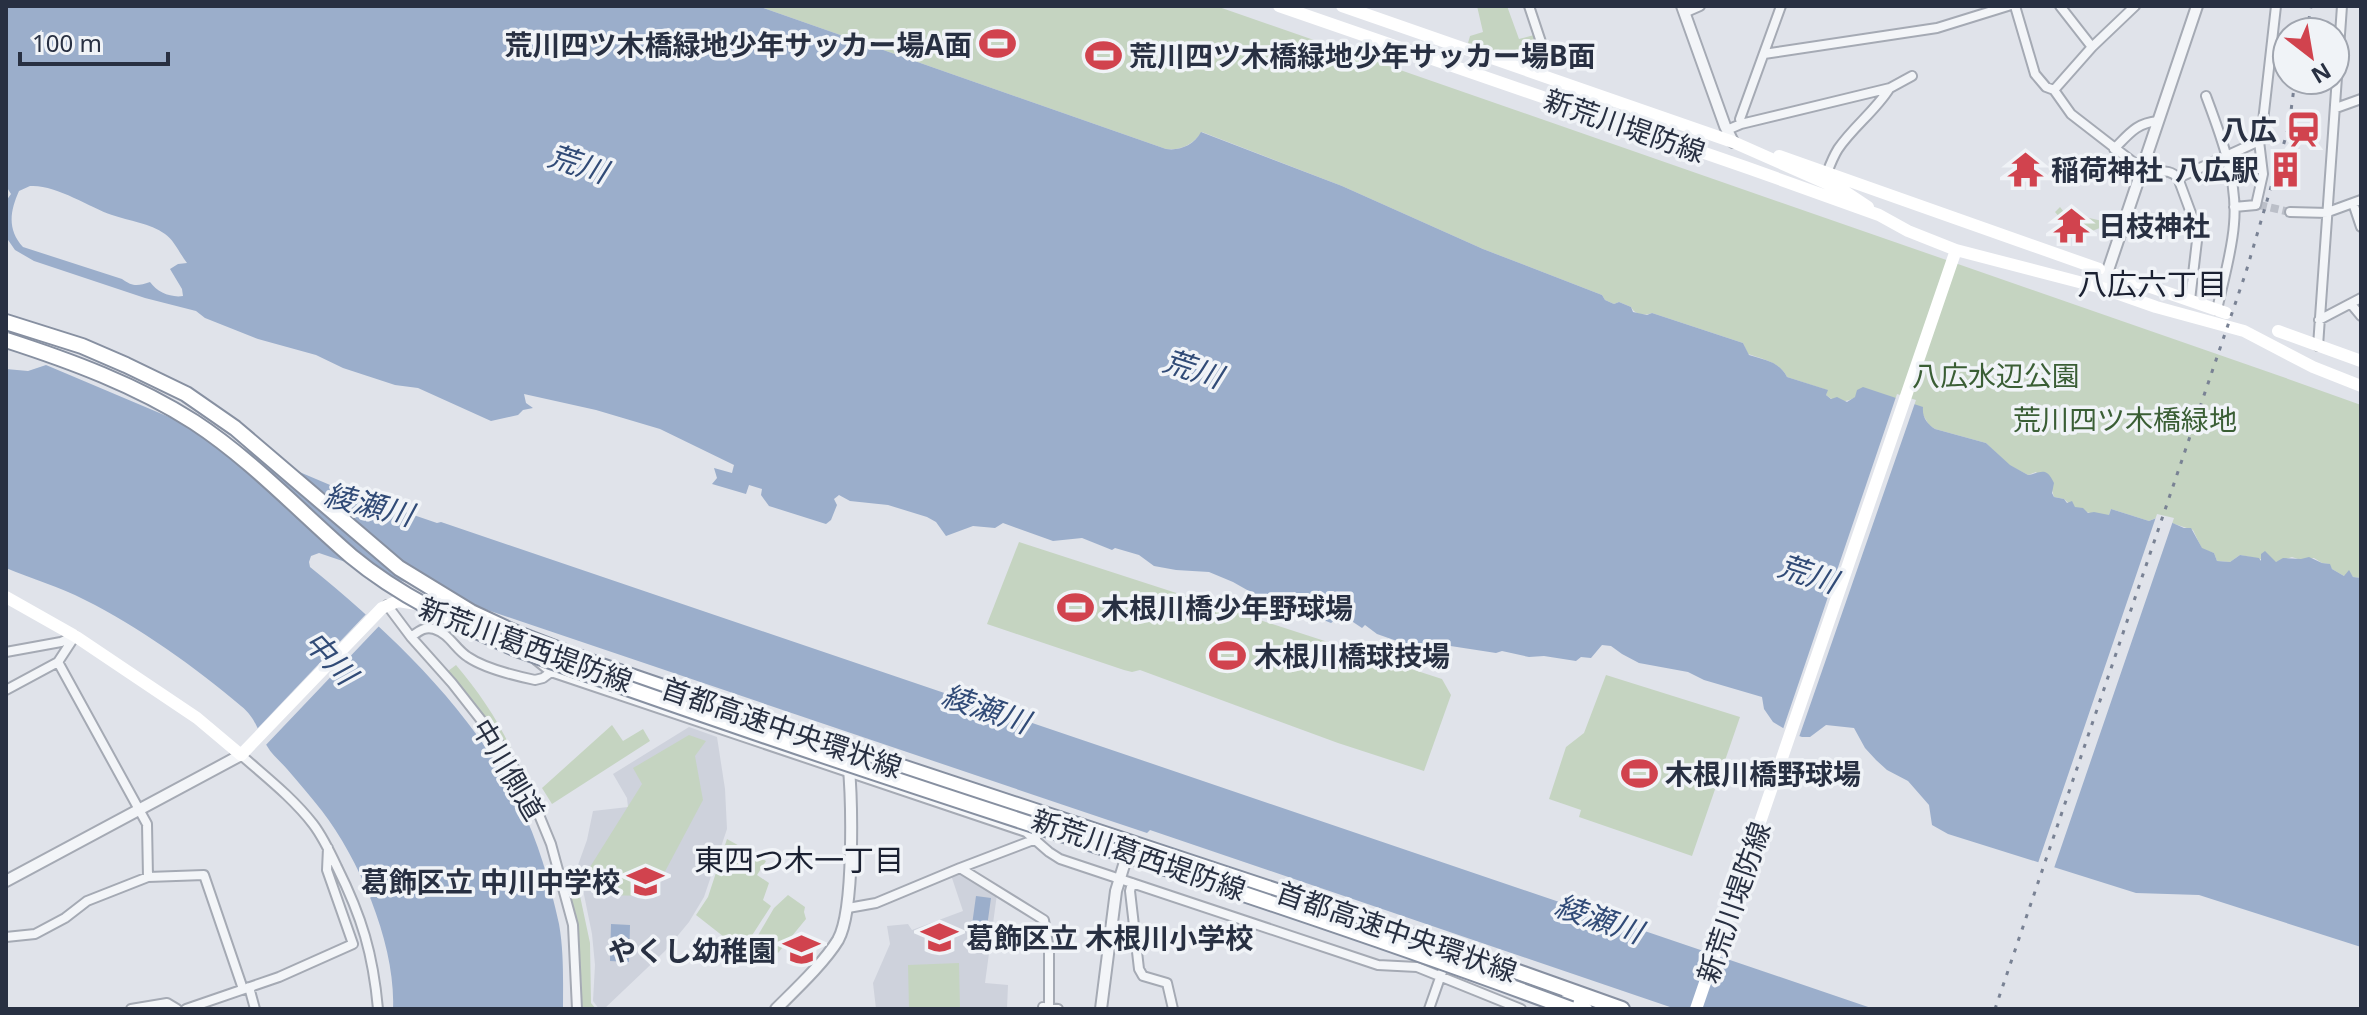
<svg xmlns="http://www.w3.org/2000/svg" width="2367" height="1015" viewBox="0 0 2367 1015" font-family="'Noto Sans','Noto Sans JP',sans-serif">
<rect width="100%" height="100%" fill="#e0e3ea"/>
<path fill="#ced2dc" d="M689,727L717,737L725,789L727,829L704,897L689,922L665,951L604,1009H599L593,1001L595,965L592,934L578,865L587,840L593,811L628,807L627,798L613,774Z
M960,871L997,894L985,983L1008,985L1007,1009H876L873,983L890,944L887,926L908,924L912,930L963,911L951,875Z"/>
<path fill="#c5d4c1" d="M758,6H1216L2280,376L2361,405V578L2353,577L2350,573L2344,576L2332,569L2329,564L2322,563L2314,558L2301,560L2292,557L2276,562L2240,555L2230,562L2217,561L2214,553L2202,549L2193,530L2156,518L2149,521L2111,509L2109,515C2093,515 2076,511 2064,499L2054,497L2052,490L2036,472L2028,475L2009,465L1986,443L1935,429L1929,425L1922,413L1856,397C1846,403 1835,403 1826,395L1827,390L1787,377C1780,362 1762,359 1748,354L1743,343L1652,313C1644,316 1635,315 1631,307L1619,302L1614,304L1605,300L1602,295L1483,249L1342,186L1202,132C1193,144 1181,151 1166,149Z
M1477,6H1507L1519,39L1534,35L1536,42L1525,46L1521,61C1511,57 1504,55 1494,52C1485,49 1479,44 1468,43L1470,36L1483,32Z
M2060,207L2068,217L2080,216L2107,222V225L2080,236L2076,235L2069,237L2066,235L2069,232L2064,220H2062L2055,212Z
M1019,542L1442,679L1451,695L1424,771L1338,743L1140,670L1132,672L1124,670L987,624Z
M456,665C478,691 499,721 513,753L512,755L493,726L448,671Z
M1606,675L1740,717L1692,856L1579,817L1581,810L1549,799L1566,747L1584,733Z
M612,725L623,741L643,729L650,741L552,804L542,788Z
M689,735L706,741L695,756L703,800L652,896L597,895L590,867L642,784L633,768Z
M727,839L766,861L757,875L769,883L763,900L771,906L742,951L696,915L708,897Z
M576,877L590,943L591,1003L596,1009H582C582,964 577,922 566,879Z
M788,895L805,907L804,912L806,919L778,953L757,937L774,908Z
M959,963L960,1009H909L908,965Z"/>
<path fill="#9baecb" fill-rule="evenodd" d="M6,6H758L1166,149C1180,151 1194,145 1201,132L1342,186L1483,249L1602,295L1605,300L1614,304L1619,302L1631,307L1633,312L1647,315L1652,313L1743,343L1749,355C1764,360 1779,361 1787,377L1828,390L1826,395L1831,399L1837,397L1847,402L1855,397L1857,390L1863,387L1923,407C1922,417 1927,424 1935,429L1986,443L2010,465L2028,475C2041,473 2046,466 2054,483L2052,493L2054,497L2064,499L2067,503L2072,501L2075,507L2083,508L2088,513L2094,512L2109,515L2111,509L2149,521L2159,517L2184,528H2191L2202,548L2214,553L2217,561L2230,562L2240,555L2259,558L2261,561V554L2265,551L2276,562L2283,558L2301,559L2309,557L2322,563L2330,564L2332,569L2344,576L2349,570L2353,577L2361,578V947L2199,895L2136,893L1948,834L1932,825L1929,805L1908,781L1887,770L1876,760L1865,748L1854,728L1826,725L1810,737H1802L1793,734L1773,722L1764,709L1762,697L1704,680L1688,672L1639,663L1622,654L1611,646L1602,645L1591,658L1581,657L1576,661L1544,656L1529,657L1502,651L1496,653L1431,643L1411,646L1377,634L1365,625L1362,628L1350,620L1349,623L1339,617L1331,623L1321,619L1315,612L1304,610L1291,602L1284,604L1271,599H1263L1233,582L1209,572L1176,570L1154,566L1139,555L1115,548L1112,550L1082,538L1053,541L1003,523L995,528L973,526L946,536L936,522L927,517L888,505L850,501L839,495L834,499L837,505L831,520L826,524L769,506L761,495L762,489L749,485L746,494L712,484L717,478L714,468L732,473L734,465L660,429L596,410L524,394L526,403L533,408L523,410L518,415L491,421L418,388L395,385L343,368L316,355L258,339L205,318L196,311L145,298L34,261L15,250L6,237V201L11,194L6,186ZM30,186C55,184 89,207 112,215C129,221 150,223 165,234C174,240 180,254 187,263L178,264L170,269L182,289L183,296C171,298 157,292 150,282C138,286 133,287 122,279L23,247C7,230 10,211 19,191Z
M46,365L349,493L437,523L441,522L1874,1009H1671L1670,1007L1150,830L1147,833L1105,819L319,553L311,556L309,562L310,567C390,632 471,709 519,803C538,840 550,883 559,924C564,952 563,981 563,1009H393C396,946 360,860 322,811C311,797 299,783 287,769C281,762 272,755 267,746C257,731 257,719 241,706C196,668 138,626 85,600C60,587 32,579 6,568V369L28,371Z
M976,896L991,898L986,934L971,932Z
M611,924L630,925L629,962L610,961Z"/>
<path fill="#e0e3ea" d="M1897,394L1916,400L1798,740L1782,732Z
M2157,514L2174,518L2053,871L2037,866Z
M369,611L381,624L263,748L256,730Z"/>
<g fill="none" stroke-linecap="round" stroke-linejoin="round">
<path stroke="#bbbfc8" stroke-width="8" stroke-dasharray="8 4" stroke-linecap="butt" d="M2259,205L2290,212"/>
<defs>
<path id="minor" d="M1529,6L1541,42
M2015,6L2035,74L2046,87L2054,90L2071,114L2142,169C2154,175 2168,166 2178,178L2259,141
M2060,6L2092,47
M1684,13L1700,6
M1764,54L1937,28L2008,6
M2054,90L2092,47L2135,6
M2206,96C2221,136 2238,180 2234,224C2232,252 2223,281 2217,310
M2336,108L2361,99
M1741,124L1890,88L1912,76
M1727,130L1741,124L1740,119L1781,6
M2114,149C2129,134 2136,123 2158,121
M1827,173C1830,165 1833,157 1838,149C1853,127 1875,111 1889,89
M2178,178L2198,232L2190,300
M2353,203L2361,227
M2234,207L2256,205L2263,174L2259,141L2261,139L2276,6
M2290,212L2328,213
M2328,212L2361,200
M2351,304L2361,316
M2319,320L2361,298
M2318,346L2342,6
M387,605L411,637L452,683L496,739L530,793L551,844L573,925L577,1009
M411,637C418,632 424,626 434,629C450,634 455,649 468,657C484,668 516,676 535,680L543,678L551,672
M6,652L61,642L75,636
M536,660L551,672L1026,832L1049,852L1060,859L1378,965L1417,967L1521,1009
M58,662L147,824L148,877
M6,690L58,662L75,636
M241,755C266,777 293,798 313,824C323,837 330,852 337,867C362,917 373,954 378,1009
M960,868L1036,839
M1132,883L1130,891L1139,969L1143,976L1167,983L1173,1009
M848,908L876,903L960,868L1044,920L1049,950V1008
M6,937L35,934L65,918L87,901L148,877L204,875L243,989
M249,987L255,1009
M131,1009L167,1003L177,1009
M186,1009L279,977L353,944L327,870L328,848
M1043,1009V1007L1058,1009
M1429,1009L1442,972"/>
<path id="tertiary" d="M1682,6L1725,126L1733,142
M2102,288L2197,6
M6,881L241,755
M776,1009C795,990 824,963 838,940C855,910 852,796 848,758
M1101,1009L1116,891L1128,852"/>
<path id="motorway" d="M6,322L82,346L126,365L186,394L235,428L399,568L471,612L518,634L596,664L745,715L1473,956L1622,1009"/>
</defs>
<use href="#minor" stroke="#a5aab4" stroke-width="12"/>
<use href="#tertiary" stroke="#a5aab4" stroke-width="14"/>
<use href="#motorway" stroke="#8790a1" stroke-width="18"/>
<use href="#minor" stroke="#f3f5f8" stroke-width="8"/>
<use href="#tertiary" stroke="#f3f5f8" stroke-width="10"/>
<path stroke="#fff" stroke-width="12" d="M1279,6L1748,168L1879,215L1908,231L1956,250L2102,288L2156,307L2244,331L2313,367L2361,386
M1342,6L1733,142L1844,191L1868,207
M1779,156L2099,269
M2116,275L2226,313
M2278,331L2361,361
M6,597L75,636L197,718L241,755L382,608L398,601L417,604
M1565,1001L1586,1009
M1696,1009L1956,250"/>
<use href="#motorway" stroke="#fff" stroke-width="14"/>
<path stroke="#798294" stroke-width="3" stroke-dasharray="4 8" stroke-linecap="butt" d="M2307,32L2311,6
M1995,1009L2246,272L2289,126L2295,80"/>
<defs>
<path id="motorway-bridge" d="M6,340C71,361 136,385 194,422C252,460 299,511 351,556C399,596 457,623 514,648C703,716 894,780 1086,842C1249,895 1411,949 1571,1009"/>
</defs>
<use href="#motorway-bridge" stroke="#8790a1" stroke-width="18" stroke-linecap="butt"/>
<use href="#motorway-bridge" stroke="#fff" stroke-width="14"/>
</g>
<defs>
<symbol id="stadium-bare" viewBox="-9 -9 18 18"><path d="M0-5a6.5 5 0 1 0 0 10a6.5 5 0 1 0 0-10ZM-3.5-1.8h7v3.6h-7Z" fill="#d1434e" stroke="#f0f3f7" stroke-width="2.5" paint-order="stroke"/></symbol>
<symbol id="station-bare" viewBox="-9 -9 18 18"><path d="M-3-6H3Q5-6 5-4V2Q5 4 3 4L4.5 6H3L1.5 4h-3L-3 6H-4.5L-3 4Q-5 4-5 2V-4Q-5-6-3-6ZM-3.5-4v3h7v-3ZM-3.5 1v1.5H-2V1ZM2 1v1.5H3.5V1Z" fill="#d1434e" stroke="#f0f3f7" stroke-width="2.5" paint-order="stroke"/></symbol>
<symbol id="temple-bare" viewBox="-9 -9 18 18"><path d="M0-6L5-2H3V0L6.5 2.5H4V6H1.5V3h-3V6H-4V2.5H-6.5L-3 0V-2H-5Z" fill="#d1434e" stroke="#f0f3f7" stroke-width="2.5" paint-order="stroke"/></symbol>
<symbol id="building-bare" viewBox="-9 -9 18 18"><path d="M-4-6H4V6H1V3H-1V6H-4ZM-2.5-4.3h1.7v1.8h-1.7ZM.8-4.3h1.7v1.8H.8ZM-2.5-1h1.7V.8h-1.7ZM.8-1h1.7V.8H.8Z" fill="#d1434e" stroke="#f0f3f7" stroke-width="2.5" paint-order="stroke"/></symbol>
<symbol id="school-bare" viewBox="-9 -9 18 18"><path d="M0-5L7-2L0 1L-7-2ZM-4 1L0 2.5L4 1V4Q0 6-4 4Z" fill="#d1434e" stroke="#f0f3f7" stroke-width="2.5" paint-order="stroke"/></symbol>
</defs>
<g fill-rule="evenodd">
<use href="#stadium-bare" x="972" y="18" width="51" height="51"/>
<use href="#stadium-bare" x="1078" y="30" width="51" height="51"/>
<use href="#station-bare" x="2278" y="104" width="51" height="51"/>
<use href="#temple-bare" x="2000" y="144" width="51" height="51"/>
<use href="#building-bare" x="2260" y="144" width="51" height="51"/>
<use href="#temple-bare" x="2046" y="200" width="51" height="51"/>
<use href="#stadium-bare" x="1050" y="582" width="51" height="51"/>
<use href="#stadium-bare" x="1202" y="630" width="51" height="51"/>
<use href="#stadium-bare" x="1614" y="748" width="51" height="51"/>
<use href="#school-bare" x="620" y="856" width="51" height="51"/>
<use href="#school-bare" x="914" y="912" width="51" height="51"/>
<use href="#school-bare" x="776" y="924" width="51" height="51"/>
</g>
<g text-anchor="middle" dominant-baseline="central" stroke-width="7" stroke-linejoin="round" paint-order="stroke">
<g font-size="28" font-weight="bold" fill="#283042" stroke="#f0f3f7" text-anchor="start">
<text x="972" y="44" text-anchor="end">荒川四ツ木橋緑地少年サッカー場A面</text>
<text x="1129" y="55">荒川四ツ木橋緑地少年サッカー場B面</text>
<text x="2277" y="129" text-anchor="end">八広</text>
<text x="2051" y="169">稲荷神社</text>
<text x="2259" y="169" text-anchor="end">八広駅</text>
<text x="2098" y="225">日枝神社</text>
<text x="1101" y="607">木根川橋少年野球場</text>
<text x="1254" y="655">木根川橋球技場</text>
<text x="1665" y="773">木根川橋野球場</text>
<text x="620" y="881" text-anchor="end">葛飾区立 中川中学校</text>
<text x="966" y="937">葛飾区立 木根川小学校</text>
<text x="776" y="950" text-anchor="end">やくし幼稚園</text>
</g>
<g font-size="28" fill="#283042" stroke="#f0f3f7">
<text transform="translate(1625 125) rotate(19)">新荒川堤防線</text>
<text transform="translate(526 644) rotate(20)">新荒川葛西堤防線</text>
<text transform="translate(782 727) rotate(19)">首都高速中央環状線</text>
<text transform="translate(509 769) rotate(59)">中川側道</text>
<text transform="translate(1139 854) rotate(19)">新荒川葛西堤防線</text>
<text transform="translate(1733 902) rotate(-71)">新荒川堤防線</text>
<text transform="translate(1397 931) rotate(19)">首都高速中央環状線</text>
</g>
<g font-size="28" fill="#3a5e35" stroke="#f0f3f7">
<text x="1996" y="375">八広水辺公園</text>
<text x="2125" y="419">荒川四ツ木橋緑地</text>
</g>
<g font-size="30" font-style="italic" fill="#314b77" stroke="#f0f3f7">
<text transform="translate(578 163) rotate(18)">荒川</text>
<text transform="translate(1193 368) rotate(18)">荒川</text>
<text transform="translate(369 504) rotate(14)">綾瀬川</text>
<text transform="translate(1808 573) rotate(18)">荒川</text>
<text transform="translate(331 657) rotate(47)">中川</text>
<text transform="translate(986 708) rotate(19)">綾瀬川</text>
<text transform="translate(1599 918) rotate(19)">綾瀬川</text>
</g>
<g font-size="30" fill="#1b2132" stroke="#f0f3f7">
<text x="2152" y="283">八広六丁目</text>
<text x="799" y="859">東四つ木一丁目</text>
</g>
</g>
<rect width="2367" height="1015" fill="none" stroke="#283042" stroke-width="16"/>
<g transform="translate(2311 56) rotate(149)"><circle r="38" fill="#f0f3f7" stroke="#a0a5af" stroke-width="2"/>
<path d="M0-6L14 30L0 20L-14 30Z" fill="#d1434e"/>
<text y="-12" font-size="22" font-weight="bold" text-anchor="middle" fill="#283042">N</text>
</g>
<path d="M20 52v12h148v-12" fill="none" stroke="#283042" stroke-width="4"/>
<text x="32" y="52" font-size="24" fill="#283042" stroke="#f0f3f7" stroke-width="6" paint-order="stroke">100 m</text>
</svg>
